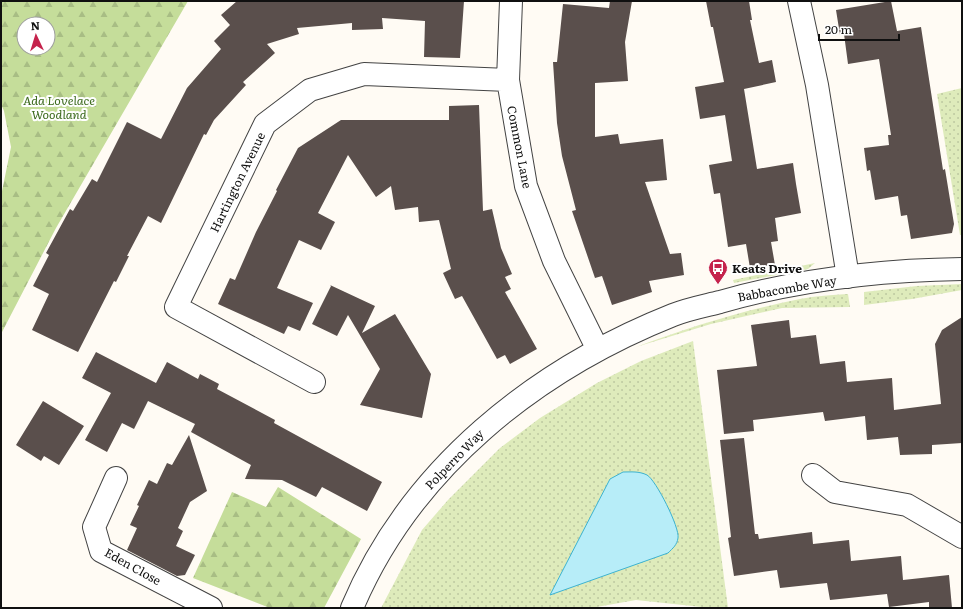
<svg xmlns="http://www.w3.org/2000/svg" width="963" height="609" viewBox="0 0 963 609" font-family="Literata,serif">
<defs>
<pattern id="grass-dots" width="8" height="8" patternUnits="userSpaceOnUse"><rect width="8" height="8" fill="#deebbb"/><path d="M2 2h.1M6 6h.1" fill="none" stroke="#bdc8a0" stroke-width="1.8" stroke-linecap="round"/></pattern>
<pattern id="forest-firs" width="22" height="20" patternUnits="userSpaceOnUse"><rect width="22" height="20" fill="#c5dd9a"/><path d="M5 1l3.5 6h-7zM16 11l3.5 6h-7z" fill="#a8bd84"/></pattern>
</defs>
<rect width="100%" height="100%" fill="#fffbf4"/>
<path fill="url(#grass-dots)" d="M962,88V235H960L937,94Z
M815,263L808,269L734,283L733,280Z
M962,284V290L912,299L864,305V292L917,286Z
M848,294L850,307L782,308L711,324L636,347C689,327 744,310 800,299C816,296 832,295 848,294Z
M693,341L728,608H711L636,600L591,608H381L422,530L448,500L500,448L540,418L597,383L641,361Z"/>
<path fill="url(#forest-firs)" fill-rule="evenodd" d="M1,1H188L56,228L1,334V196L11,147L4,111L1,104ZM24,24H48V48H24Z
M278,487L361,539L324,608H270L193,578L232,492L266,507Z"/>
<path fill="#b7edf8" stroke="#3cb3d1" d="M623,472C631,472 639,471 647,475C656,480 680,528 678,538C677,545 673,548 668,553L550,595L610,479Z"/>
<path fill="#5a4f4c" d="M237,1H464L460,58L424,57L425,21L382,18L383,29L352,30V23L297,28L299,34L267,44L275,53L243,82L246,85L214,120L206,135L204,134L161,223L148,216L127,256H129L116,282L114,281L78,352L32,330L49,294L33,286L49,255L46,253L70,209L73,211L92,179L97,182L127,122L161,139L187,88L221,49L214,41L230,25L221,15Z
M610,1H632L625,42L628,81L595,83V137L618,134L620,144L663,139L667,180L645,182L670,254L681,253L684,275L649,281L652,292L612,305L602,276L595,278L572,211L576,210L562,156L557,123L553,62H557L563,4L609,8Z
M706,1H749L752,20H750L759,63L772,60L776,82L744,89L757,169L793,163L796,184L801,213L775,218L778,241L771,242L775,265L750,268L746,244L728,247L720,193L714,194L709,165L732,161L725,115L700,119L695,87L724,82L713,27H711Z
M891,1L897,31L921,27L943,170L945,169L954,224L952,233L911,239L907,215L901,216L898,196L875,200L870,170L867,171L864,148L889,145L888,135H891L879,59L848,64L844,34L840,35L836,10Z
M479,105L483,211L492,209L501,248L512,274L505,277L511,289L505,292L537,349L510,364L505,355L497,359L462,296L455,299L443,273L451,269L439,220L419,222L418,207L395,210L391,186L376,197L348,155L318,213L335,222L321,250L299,240L277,288L313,303L300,331L288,326L284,334L218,304L230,278L235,280L256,232L277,191L276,190L298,148L341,120H449V106Z
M330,285L375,306L362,333L395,314L431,374L422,418L360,405L380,369L348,315L337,336L312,324L331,286Z
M962,317V443L932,445V454L900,455L898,437L867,440L865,416L825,421L823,412L753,420L754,431L724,434L717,370L757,366L751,325L789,320L791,338L816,335L820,364L845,361L847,382L892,378L894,410L941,404L935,344L942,330Z
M96,352L156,383L167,362L198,379L200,374L219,384L217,389L275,420L274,423L382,482L367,511L322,487L316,497L282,480L245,479L251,465L191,432L195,424L148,401L134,429L122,423L107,452L85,440L111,393L82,378Z
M43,401L84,426L59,465L44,456L41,461L16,445Z
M189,435L207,491L190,502L178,528L183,531L176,546L195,555L185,575L177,576L127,550L137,528L130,525L139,506L137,505L149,480L157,484L167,463L172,465Z
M744,438L755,534H758L759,539L812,532L813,544L849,540L851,561L901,556L903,580L949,575L952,608H929V602L889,607L887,594L830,600L827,583L780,588L777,570L734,576L728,538L731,537L720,440Z"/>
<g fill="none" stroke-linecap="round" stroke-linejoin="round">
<defs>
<path id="minor" d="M511,1L508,80L526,186L554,261L598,350
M799,1L817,85L848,277
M314,382L176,307L265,124L310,90L364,74L508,80
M813,475L835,492L907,505L962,537
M116,478L94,527L101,551L211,608
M352,608C411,468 535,370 673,315C688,309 704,306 720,302C797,280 881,270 962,269"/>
</defs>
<use href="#minor" stroke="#434343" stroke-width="24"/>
<use href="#minor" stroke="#fff" stroke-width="22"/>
</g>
<defs>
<symbol id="bus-pin" viewBox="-11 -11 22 30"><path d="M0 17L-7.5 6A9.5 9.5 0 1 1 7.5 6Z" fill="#c5234c" stroke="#fff"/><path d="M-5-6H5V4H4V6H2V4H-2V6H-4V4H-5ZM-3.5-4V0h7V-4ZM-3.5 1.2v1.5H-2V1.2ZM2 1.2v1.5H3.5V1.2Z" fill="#fff"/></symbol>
</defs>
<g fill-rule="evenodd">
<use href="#bus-pin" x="707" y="257" width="22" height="30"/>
</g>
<g text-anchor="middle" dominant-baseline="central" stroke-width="4" stroke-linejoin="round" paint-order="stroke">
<g font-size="12" font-style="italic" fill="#3d6b1e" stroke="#fff">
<text x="59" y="100">Ada Lovelace<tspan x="59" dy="14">Woodland</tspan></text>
</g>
<g font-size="12" fill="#101010" stroke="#fff">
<text transform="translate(520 147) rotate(79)">Common Lane</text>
<text transform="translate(237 182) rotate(-64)">Hartington Avenue</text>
<text transform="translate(787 288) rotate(-10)">Babbacombe Way</text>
<text transform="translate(454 459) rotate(-46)">Polperro Way</text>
<text transform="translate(133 566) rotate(29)">Eden Close</text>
</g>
<g font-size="12" font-weight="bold" fill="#101010" stroke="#fff" text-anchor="start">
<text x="732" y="268">Keats Drive</text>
</g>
</g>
<rect width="963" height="609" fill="none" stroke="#101010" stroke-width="4"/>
<g transform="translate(36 36) rotate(356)"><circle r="19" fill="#ffffff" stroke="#9f9f9f"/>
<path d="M0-3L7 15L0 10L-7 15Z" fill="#c5234c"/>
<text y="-6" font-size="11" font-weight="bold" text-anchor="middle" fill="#101010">N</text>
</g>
<path d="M819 34v6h80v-6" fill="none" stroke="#101010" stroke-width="2"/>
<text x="825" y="34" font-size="12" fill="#101010" stroke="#ffffff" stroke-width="3" paint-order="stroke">20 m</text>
</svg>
